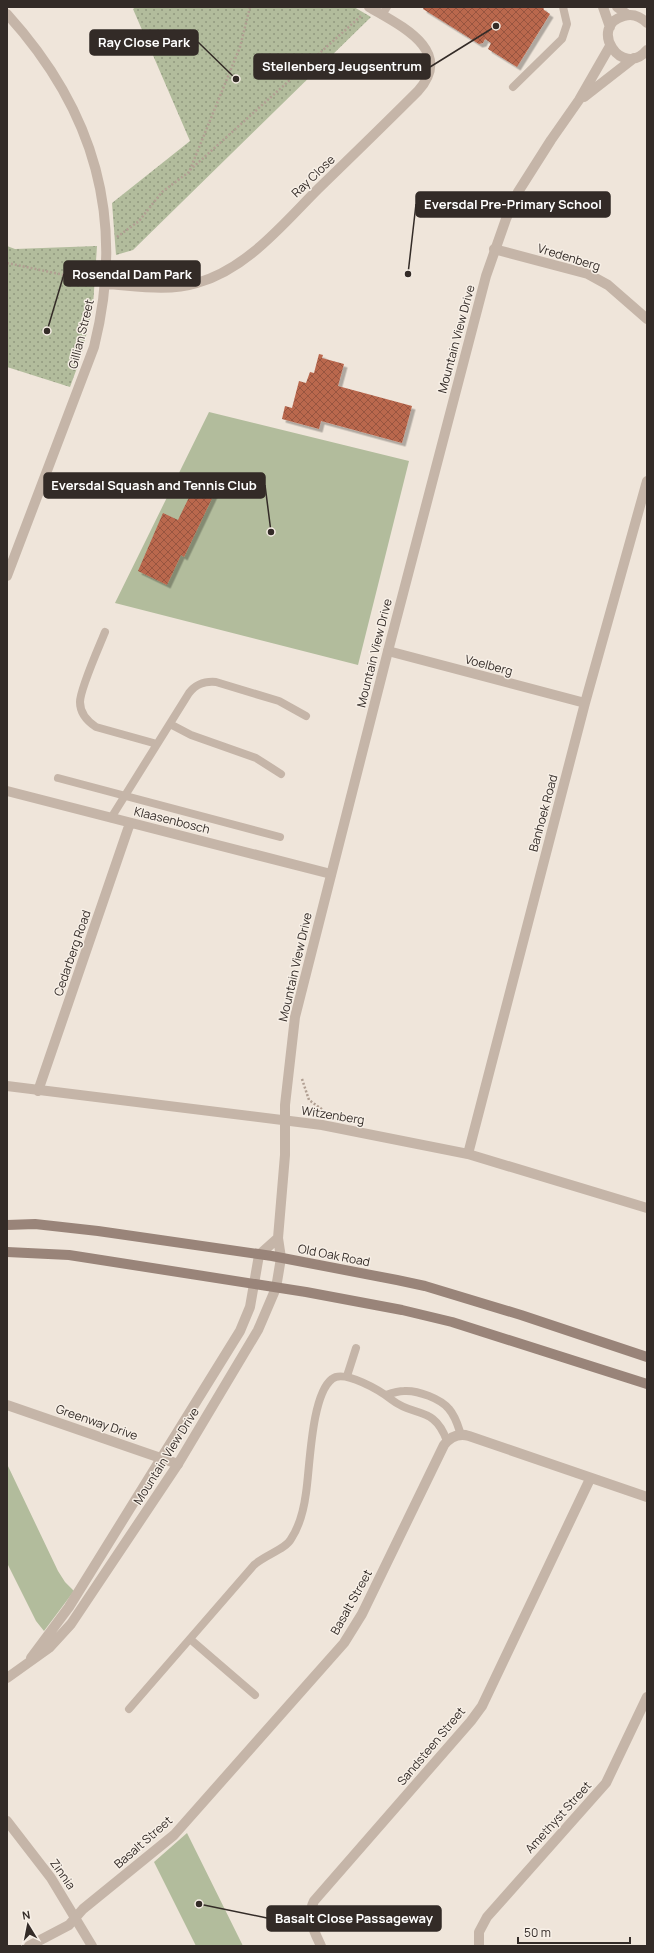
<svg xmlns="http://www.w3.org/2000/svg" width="654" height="1953" viewBox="0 0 654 1953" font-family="Manrope,sans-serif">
<defs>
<pattern id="park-dots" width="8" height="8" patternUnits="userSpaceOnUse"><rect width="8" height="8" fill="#b2bc9c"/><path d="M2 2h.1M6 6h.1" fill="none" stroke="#91997f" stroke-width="1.8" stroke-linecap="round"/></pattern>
<pattern id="building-cross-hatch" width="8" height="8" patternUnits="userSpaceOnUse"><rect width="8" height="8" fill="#ba674d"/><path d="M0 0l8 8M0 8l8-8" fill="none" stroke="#985540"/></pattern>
<filter id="shadow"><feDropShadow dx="3.5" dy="3.5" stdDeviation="0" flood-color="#0004"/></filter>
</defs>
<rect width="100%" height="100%" fill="#efe5da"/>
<path fill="#b2bc9c" d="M209,412L409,461L358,665L115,603Z
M7,1464L58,1571L65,1582L74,1591L44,1631L36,1621L7,1563Z
M187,1833L243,1946H196L154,1862Z"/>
<path fill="url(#park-dots)" d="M136,7H354L371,17L133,250L116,255L112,203L190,141L133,9Z
M7,246L15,249L97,246L93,306L81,357L70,387L7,367Z"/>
<path fill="url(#building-cross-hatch)" filter="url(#shadow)" d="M424,7H543L544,10L550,14L517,67L488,49L491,43L485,39L483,43L479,44L423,9Z
M319,354L323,355L322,358L344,364L338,386L412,406L402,443L321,421L319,429L282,419L285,406L292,408L299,381L306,383L310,372L314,373Z
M197,481L216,490L184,557L181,555L167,585L138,571L163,513L178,520Z"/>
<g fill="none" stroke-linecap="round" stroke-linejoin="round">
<path stroke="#b19f92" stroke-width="2.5" stroke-dasharray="2 2" stroke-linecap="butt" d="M190,170L362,15
M117,237L139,221L162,192L189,172L240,47L250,7
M7,263L93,281
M302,1079L309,1100L323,1110"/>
<path stroke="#c5b5a8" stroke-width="8" d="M382,15L387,7
M513,87L562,39L567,24L563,7
M105,632C99,647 80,689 80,702C80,713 87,721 96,727L157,744
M170,724L191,735L256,758L281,774
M58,778L280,837
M111,818L189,693C196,684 204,681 216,682L279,701L306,716
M347,1376L356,1348
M386,1395C392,1393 398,1391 404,1391C418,1390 441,1399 449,1409C456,1417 458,1426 461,1435
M190,1639L255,1695
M129,1709L254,1565C265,1555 286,1549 291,1539C299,1527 304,1508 306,1493C310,1468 311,1395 332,1379C344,1369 381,1391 392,1400C415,1418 434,1405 447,1441"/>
<path stroke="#c5b5a8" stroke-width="10" d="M7,14C95,111 126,219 94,347L7,576
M494,249L588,274L608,285L647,319
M106,284C136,286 168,292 197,283C247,269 283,224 318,189C351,157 385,124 418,91C455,50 399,25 369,7
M388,651L585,703
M7,791L331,874
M7,1086L322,1125L468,1154L647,1208
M38,1091L130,823
M468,1154L585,703L647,481
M7,1405L178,1464
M7,1821L51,1878L92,1946
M29,1946L69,1925L83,1909L174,1835L344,1643L362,1614L444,1445C451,1436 459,1433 469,1436L647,1497
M321,1946C314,1931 306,1917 314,1901L471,1721L482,1706L590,1479
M479,1946V1932L487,1917L606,1783L647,1697"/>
<path stroke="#c5b5a8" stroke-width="10" d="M603,7L610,27
M617,7L628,15
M647,23C641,17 633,13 624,16C587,26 622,80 647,50
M584,97L634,58
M31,1658L69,1607L240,1331L250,1307L259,1255L278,1238
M7,1678L49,1648L71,1624L178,1464L258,1330L276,1288L281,1258L278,1238L285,1155V1105L295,1017L388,651L486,276L506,219L518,192L551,140L579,100L610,46"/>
<path stroke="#998479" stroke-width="10" d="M7,1225L35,1224L98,1231L272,1256L397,1280L425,1286L521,1315L647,1357
M7,1252L69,1255L306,1292L402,1310L452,1322L647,1384"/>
</g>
<g text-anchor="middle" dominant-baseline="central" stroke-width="3" stroke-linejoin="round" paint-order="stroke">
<g font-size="12" fill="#332b27" stroke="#f7efe6">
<text transform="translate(313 176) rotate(-44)">Ray Close</text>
<text transform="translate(569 257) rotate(17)">Vredenberg</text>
<text transform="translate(81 334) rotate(-76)">Gillian Street</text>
<text transform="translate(456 339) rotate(-75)">Mountain View Drive</text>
<text transform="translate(374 653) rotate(-76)">Mountain View Drive</text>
<text transform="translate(489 665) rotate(15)">Voelberg</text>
<text transform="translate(543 813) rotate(-75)">Banhoek Road</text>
<text transform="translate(172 820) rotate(14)">Klaasenbosch</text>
<text transform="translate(72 953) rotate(-71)">Cedarberg Road</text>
<text transform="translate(295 967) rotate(-77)">Mountain View Drive</text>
<text transform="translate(333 1115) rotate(9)">Witzenberg</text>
<text transform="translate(334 1255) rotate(11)">Old Oak Road</text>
<text transform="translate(97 1422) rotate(19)">Greenway Drive</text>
<text transform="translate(166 1456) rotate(-58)">Mountain View Drive</text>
<text transform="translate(351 1602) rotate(-61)">Basalt Street</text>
<text transform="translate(431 1746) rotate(-50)">Sandsteen Street</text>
<text transform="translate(558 1817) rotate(-48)">Amethyst Street</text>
<text transform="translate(143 1842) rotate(-41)">Basalt Street</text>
<text transform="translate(63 1874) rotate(55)">Zinnia</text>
</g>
</g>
<path fill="none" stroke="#332b27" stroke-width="1.5" d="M236 79L198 42M496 26L430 67M408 274L416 204M47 331L64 274M271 532L265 485M199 1904L267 1918"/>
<g fill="#332b27" stroke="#f7efe6" stroke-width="1.5">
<circle cx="236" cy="79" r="4"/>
<circle cx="496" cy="26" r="4"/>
<circle cx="408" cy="274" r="4"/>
<circle cx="47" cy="331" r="4"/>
<circle cx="271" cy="532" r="4"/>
<circle cx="199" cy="1904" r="4"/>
</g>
<g fill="#332b27" stroke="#332b27" stroke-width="1.5">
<rect x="90" y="30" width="108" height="25" rx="4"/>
<rect x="254" y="54" width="176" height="25" rx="4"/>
<rect x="416" y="192" width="194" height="25" rx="4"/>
<rect x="64" y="261" width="136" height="25" rx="4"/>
<rect x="44" y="473" width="221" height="25" rx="4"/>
<rect x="267" y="1906" width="174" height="25" rx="4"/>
</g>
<g font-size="13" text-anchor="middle" font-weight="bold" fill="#fff">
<text x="144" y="47">Ray Close Park</text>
<text x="342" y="71">Stellenberg Jeugsentrum</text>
<text x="513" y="209">Eversdal Pre-Primary School</text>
<text x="132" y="279">Rosendal Dam Park</text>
<text x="154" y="490">Eversdal Squash and Tennis Club</text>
<text x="354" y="1923">Basalt Close Passageway</text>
</g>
<rect width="654" height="1953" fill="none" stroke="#332b27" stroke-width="16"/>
<g transform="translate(28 1925) rotate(350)" stroke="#f7efe6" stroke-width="3" paint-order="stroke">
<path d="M0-3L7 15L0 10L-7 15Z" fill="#332b27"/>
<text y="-6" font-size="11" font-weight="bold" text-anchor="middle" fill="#332b27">N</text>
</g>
<path d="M518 1937v6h112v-6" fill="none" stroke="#332b27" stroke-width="2"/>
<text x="524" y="1937" font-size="12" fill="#332b27" stroke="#f7efe6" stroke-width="3" paint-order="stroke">50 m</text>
</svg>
